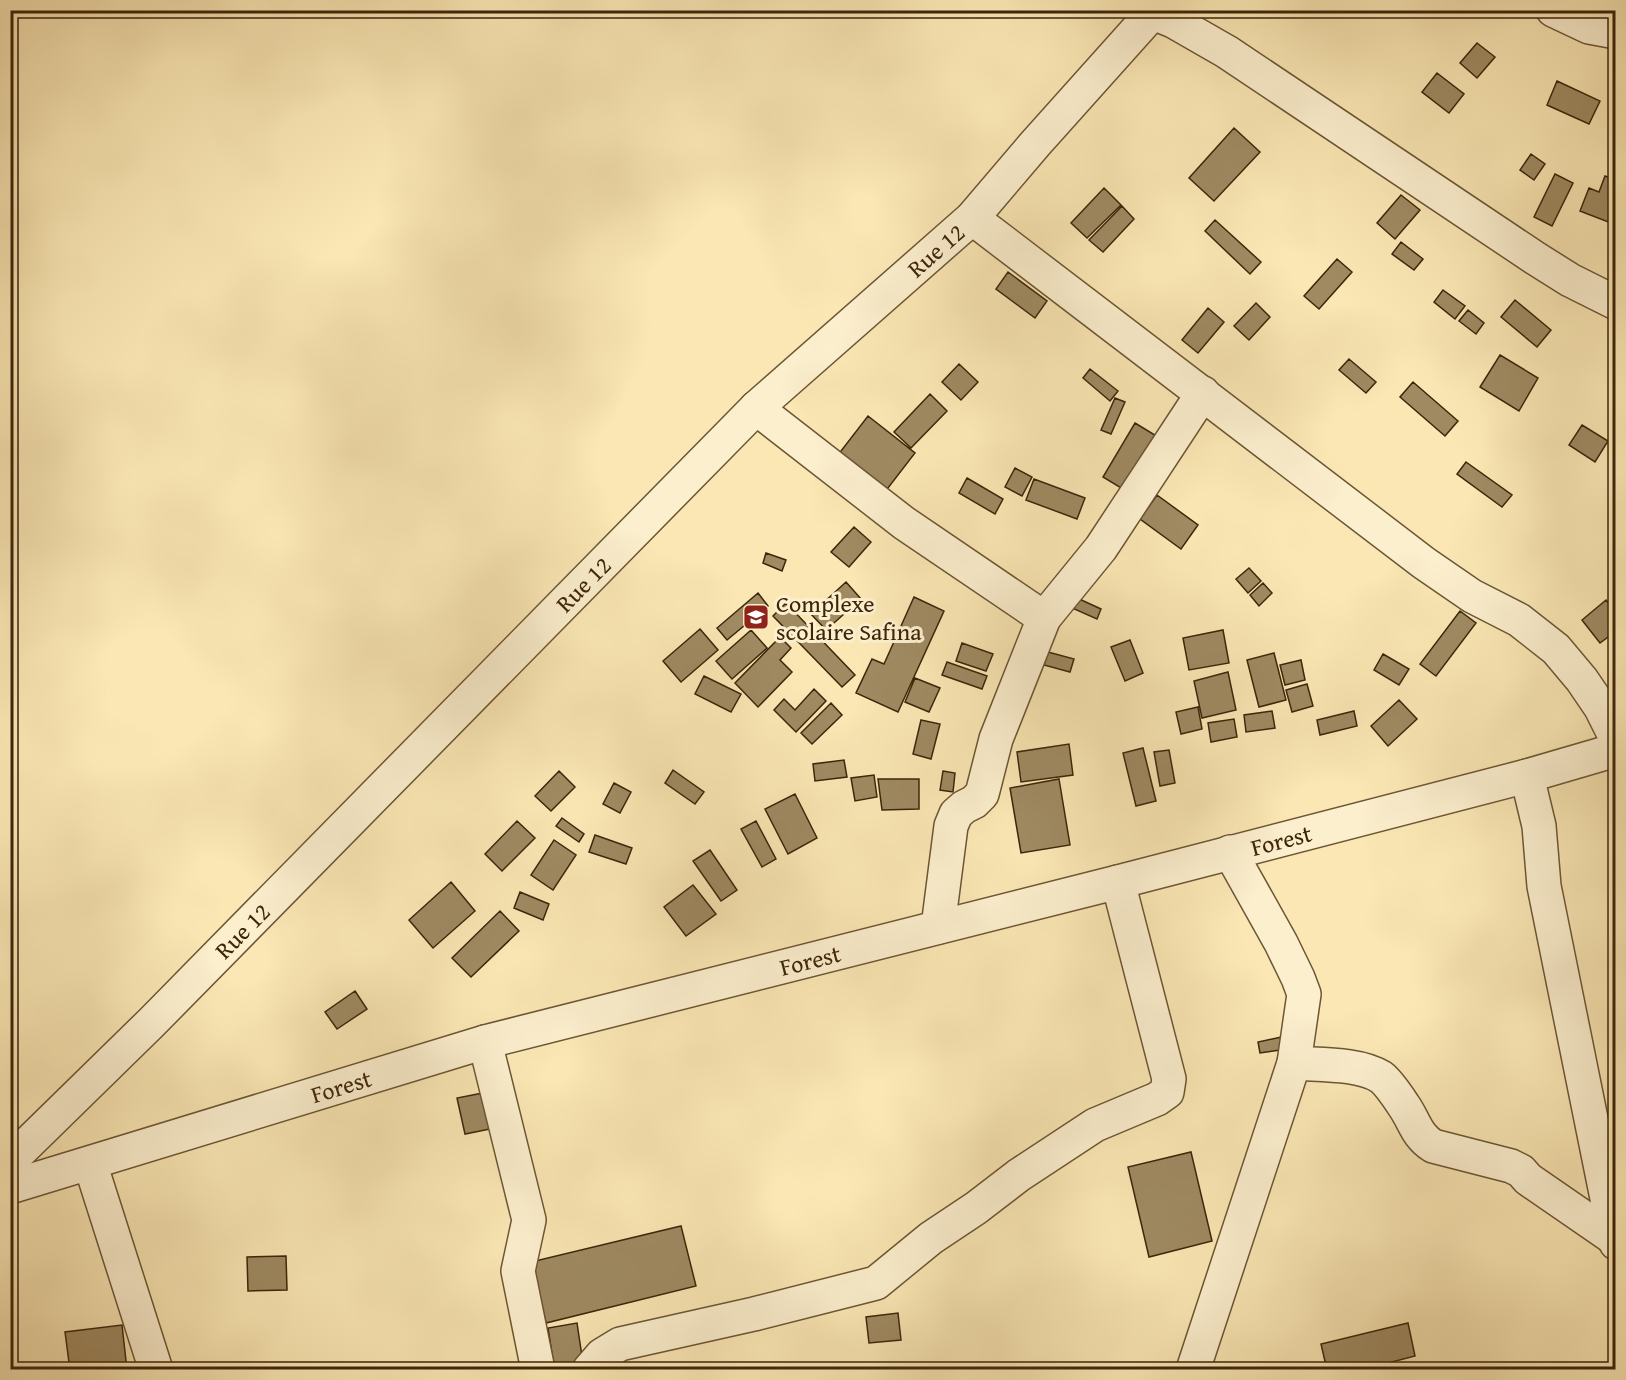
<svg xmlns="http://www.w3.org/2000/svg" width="1626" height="1380" viewBox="0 0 1626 1380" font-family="'Gentium Book Plus',serif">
<rect width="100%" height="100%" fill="#fae7b4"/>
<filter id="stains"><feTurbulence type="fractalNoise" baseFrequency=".00333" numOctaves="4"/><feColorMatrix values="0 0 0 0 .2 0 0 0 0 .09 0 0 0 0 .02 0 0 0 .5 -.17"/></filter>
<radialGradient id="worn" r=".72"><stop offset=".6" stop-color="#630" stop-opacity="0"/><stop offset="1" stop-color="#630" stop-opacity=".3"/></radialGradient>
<path fill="#9f8a62" stroke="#3d250a" stroke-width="1.5" d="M1477,43L1495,57L1477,78L1460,63Z
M1437,73L1464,94L1449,113L1422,92Z
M1557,81L1600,101L1589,124L1547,105Z
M1234,128L1260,152L1214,201L1189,178Z
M1531,154L1545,164L1534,180L1520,170Z
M1555,174L1573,183L1552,226L1534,217Z
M1605,176L1616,180V225L1580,211L1589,188L1599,192Z
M1104,188L1121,205L1087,238L1071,223Z
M1401,195L1420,210L1395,239L1377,223Z
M1122,206L1134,219L1103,252L1089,240Z
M1215,220L1261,262L1250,274L1205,231Z
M1401,242L1423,259L1414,270L1392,254Z
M1337,259L1352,272L1319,309L1304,296Z
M1008,272L1047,301L1035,318L996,289Z
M1443,290L1465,306L1455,319L1434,302Z
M1515,300L1551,330L1537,347L1501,317Z
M1256,303L1270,317L1249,340L1234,326Z
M1208,308L1224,322L1198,353L1182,340Z
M1468,310L1484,323L1476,334L1459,321Z
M1500,355L1538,378L1519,411L1480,387Z
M1349,359L1376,382L1366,393L1339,370Z
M959,364L978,382L961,400L942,382Z
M1090,369L1118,391L1110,401L1083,378Z
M1413,382L1458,421L1445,436L1400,397Z
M930,394L947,411L911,448L894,432Z
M1115,398L1125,402L1111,434L1101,430Z
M868,416L915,453L881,497L834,460Z
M1135,423L1163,440L1131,494L1103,477Z
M1582,425L1608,441L1595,462L1569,445Z
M1466,462L1512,495L1502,507L1457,474Z
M1015,468L1032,477L1022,496L1005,487Z
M967,478L1003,499L995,514L959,493Z
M1034,479L1085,498L1077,519L1026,500Z
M1157,495L1198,525L1181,549L1140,519Z
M854,527L871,542L849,567L831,552Z
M766,553L786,560L782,571L763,563Z
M1249,568L1261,581L1248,593L1236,579Z
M846,582L861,599L826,630L811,614Z
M1263,583L1272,593L1259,606L1250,595Z
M758,593L768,606L727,640L717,628Z
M914,597L944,611L898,712L856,693L872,659L884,664Z
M1077,598L1101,609L1097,619L1072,608Z
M1606,600L1616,613V631L1600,643L1582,620Z
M786,603L855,675L842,687L773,616Z
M1460,611L1476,623L1436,676L1420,664Z
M700,629L718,650L681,682L663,661Z
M751,630L767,648L732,679L716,661Z
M1223,630L1229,663L1189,670L1183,638Z
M780,637L791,648L780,660L792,672L758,707L735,683Z
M1130,640L1143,673L1125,681L1111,647Z
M962,643L993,654L986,671L956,661Z
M1048,652L1074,659L1070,672L1044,665Z
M1274,653L1286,700L1259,707L1247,660Z
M1383,654L1409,669L1399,685L1374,670Z
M1301,660L1305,680L1285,685L1280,665Z
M947,662L987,676L982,689L942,675Z
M1228,672L1236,710L1202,718L1194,681Z
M704,676L741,694L731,712L695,694Z
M915,678L940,688L929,712L905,702Z
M1307,684L1313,706L1292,712L1286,690Z
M814,689L826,701L796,732L774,710L784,699L795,710Z
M1399,700L1417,719L1388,746L1371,726Z
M831,703L842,715L812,744L801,733Z
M1198,707L1202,729L1181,734L1176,712Z
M1272,711L1275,728L1246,732L1244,715Z
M1354,711L1357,726L1320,735L1317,720Z
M1234,719L1237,737L1211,742L1208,723Z
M921,720L940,724L931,759L913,754Z
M1069,744L1073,775L1021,782L1017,752Z
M1143,748L1156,801L1136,806L1123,753Z
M1169,750L1175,783L1160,786L1154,752Z
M844,760L847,777L815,781L813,764Z
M673,770L704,792L695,804L665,783Z
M559,771L575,787L551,811L535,796Z
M943,771L955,773L953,792L940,790Z
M874,775L877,797L855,801L851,778Z
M878,779H919V809L882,810Z
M1059,779L1070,845L1021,853L1010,788Z
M614,783L631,792L620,813L603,804Z
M795,794L817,838L788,854L765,809Z
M562,818L584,834L579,842L556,826Z
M517,821L535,838L502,871L485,854Z
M756,821L776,859L762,867L741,829Z
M595,835L632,848L626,864L589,852Z
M554,840L576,855L553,890L531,875Z
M710,850L737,890L721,901L693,861Z
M451,882L475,911L433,948L409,920Z
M693,885L716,914L686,936L664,907Z
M520,892L549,904L543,920L514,908Z
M500,911L519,931L471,977L452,958Z
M355,991L367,1009L337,1029L325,1012Z
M1291,1035L1293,1048L1260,1053L1258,1042Z
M493,1091L500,1127L465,1134L457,1098Z
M1191,1152L1212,1241L1149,1257L1128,1167Z
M681,1226L696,1286L546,1323L531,1262Z
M286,1256L287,1290L248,1291L247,1257Z
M898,1313L901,1340L869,1343L866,1317Z
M577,1323L583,1363L554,1367L548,1328Z
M1408,1323L1415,1356L1361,1370H1327L1321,1344Z
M122,1325L127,1370H70L65,1332Z"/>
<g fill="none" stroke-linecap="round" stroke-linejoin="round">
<defs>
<g id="minor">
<path d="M1146,10L1173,21L1227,52L1535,258L1570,280L1616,303"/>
<path d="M1553,10L1589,27L1616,32"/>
<path d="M972,218L1424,563L1472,596L1519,620L1556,649L1582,680L1601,708L1616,738"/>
<path d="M756,408L904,523L1044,618"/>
<path d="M1527,776L1539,826L1544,886L1616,1243"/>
<path d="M938,927L951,826L956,814L964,807L974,802L982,794L996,739L1044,618L1101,548L1203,393"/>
<path d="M485,1042L529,1220L518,1271L538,1370"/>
<path d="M1294,1063C1319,1065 1359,1063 1381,1077C1389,1083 1398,1097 1404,1106C1415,1122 1416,1135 1433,1146L1511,1166L1521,1171L1528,1179L1615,1239"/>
<path id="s1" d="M10,1161L151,1023L756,408L972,218L1035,144L1155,10"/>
<path d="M90,1163L156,1370"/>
<path id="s2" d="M10,1187L485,1042L1118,882L1527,776L1616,750"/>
<path d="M589,1370L602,1355L620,1344L754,1314L876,1283L931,1238L976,1208L1019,1175L1095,1125L1157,1099L1167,1092L1169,1079L1118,882"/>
<path d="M1193,1370L1294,1063L1304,994L1298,978L1281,943L1230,852"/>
</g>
</defs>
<use href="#minor" stroke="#6c5634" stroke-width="36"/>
<use href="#minor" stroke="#fcefce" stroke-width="33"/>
</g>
<defs>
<symbol id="school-square" viewBox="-11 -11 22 22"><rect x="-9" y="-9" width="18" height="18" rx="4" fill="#8f2418" stroke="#fcefce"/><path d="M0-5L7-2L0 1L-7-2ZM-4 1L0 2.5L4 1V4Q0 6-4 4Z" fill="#fff"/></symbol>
</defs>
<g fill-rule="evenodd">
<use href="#school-square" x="741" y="602" width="30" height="30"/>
</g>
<g text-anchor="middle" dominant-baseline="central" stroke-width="6" stroke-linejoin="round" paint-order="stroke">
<g font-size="24" fill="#3d250a" stroke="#fcefce">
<text stroke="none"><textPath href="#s1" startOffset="1299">Rue 12</textPath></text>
<text stroke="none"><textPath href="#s1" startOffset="813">Rue 12</textPath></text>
<text stroke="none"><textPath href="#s2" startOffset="1318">Forest</textPath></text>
<text stroke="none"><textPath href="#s1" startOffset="327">Rue 12</textPath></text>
<text stroke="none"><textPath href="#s2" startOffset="832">Forest</textPath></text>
<text stroke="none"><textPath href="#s2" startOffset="346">Forest</textPath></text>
</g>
<g font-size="24" fill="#3d250a" stroke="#fcefce" text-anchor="start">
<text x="776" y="603">Complexe<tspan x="776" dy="28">scolaire Safina</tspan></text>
</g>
</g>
<rect width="1626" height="1380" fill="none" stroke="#fae7b4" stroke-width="36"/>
<rect x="12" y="12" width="1602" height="1356" fill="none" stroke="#3d250a" stroke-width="3"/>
<rect x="18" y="18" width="1590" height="1344" fill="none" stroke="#3d250a" stroke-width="1.5"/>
<rect width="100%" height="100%" filter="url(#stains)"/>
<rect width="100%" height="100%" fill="url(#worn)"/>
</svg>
